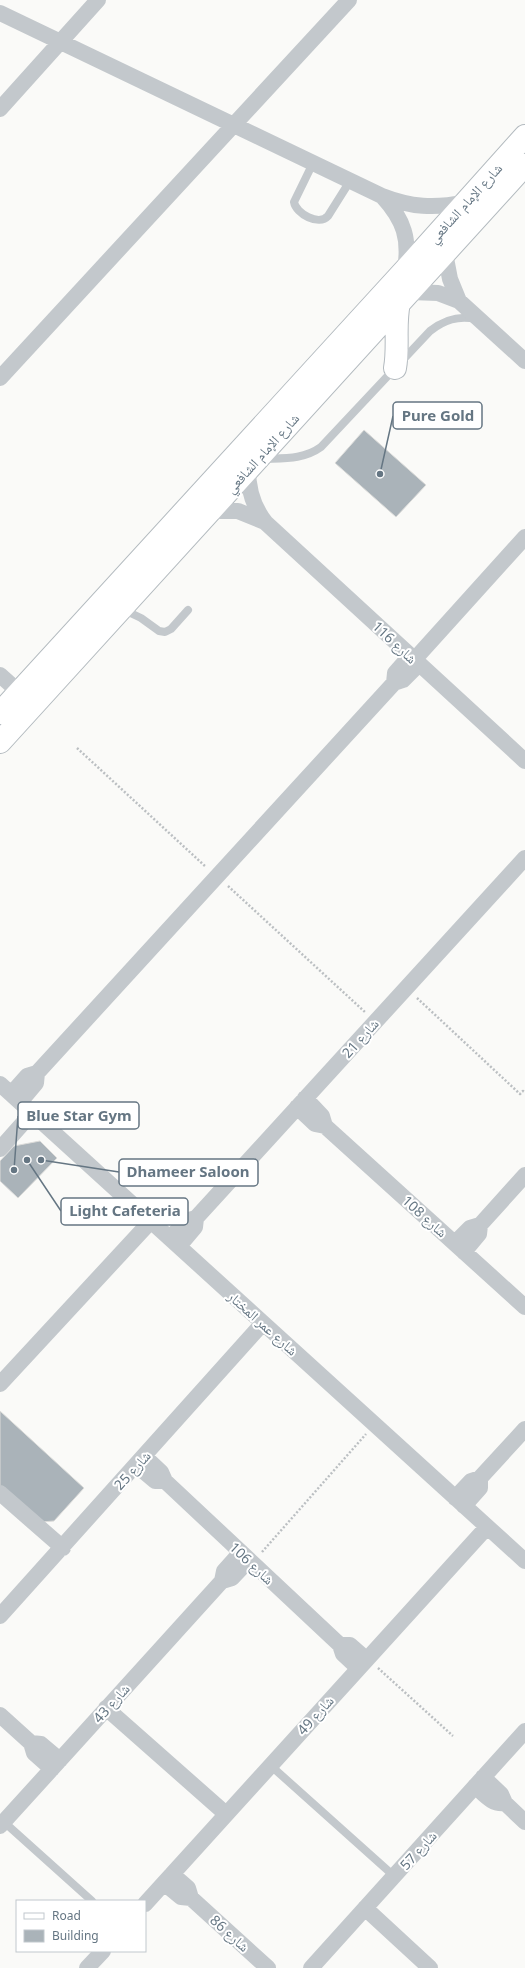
<svg xmlns="http://www.w3.org/2000/svg" width="525" height="1968" viewBox="0 0 525 1968" font-family="'Noto Sans','Noto Naskh Arabic',sans-serif">
<rect width="100%" height="100%" fill="#fafaf8"/>
<path fill="#aab3b9" stroke="#dcdcda" d="M364,430L426,485L396,517L335,463Z
M40,1141L57,1158L18,1198L0,1181V1161L14,1146Z
M0,1411L84,1488L54,1521L41,1522L0,1486Z"/>
<g fill="none" stroke-linecap="round" stroke-linejoin="round">
<defs>
<path id="secondary" d="M395,368C399,346 394,325 399,303
M0,713L405,270L525,136
M0,742L525,165"/>
</defs>
<use href="#secondary" stroke="#b3babf" stroke-width="24"/>
<path stroke="#bbbfc2" stroke-width="2.5" stroke-dasharray="2 2" stroke-linecap="butt" d="M77,748L206,867
M228,886L366,1013
M417,998L520,1094L523,1091L525,1093
M262,1552L366,1434
M378,1668L453,1736"/>
<path stroke="#c3c8cc" stroke-width="8" d="M313,163L294,202C296,214 319,226 328,216L350,181
M262,459C283,458 303,460 321,447L430,331C444,320 458,315 476,319
M122,609L141,618L159,631L165,632L171,629L188,610
M270,1765L394,1876
M4,1822L92,1901"/>
<path stroke="#c3c8cc" stroke-width="16" d="M0,13L382,196C410,207 435,209 465,202
M0,109L98,0
M383,197C404,220 410,239 405,270
M445,253L450,279L459,301
M410,292L438,293L459,301L525,361
M0,378L349,0
M248,469C248,490 253,507 266,523L525,761
M210,511H238L265,522
M414,660L525,537
M0,675L19,692
M394,683L395,673L410,656
M0,1084L525,1561
M11,1094L27,1076L37,1073L394,683L403,680L419,664
M305,1098L322,1116L325,1126
M20,1102L36,1083L37,1073
M297,1107L315,1124L325,1126L525,1307
M0,1149L32,1113
M170,1238L186,1221L196,1218L525,858
M455,1243L470,1228L480,1225L525,1175
M179,1246L195,1227L196,1218
M464,1252L479,1234L480,1225
M0,1384L151,1221
M144,1456L161,1472L165,1481L340,1645L343,1654L358,1668
M136,1465L155,1481H165
M0,1493L63,1548
M455,1498L471,1481L480,1478L525,1429
M464,1506L480,1488V1478
M222,1581L224,1571L241,1552
M0,1616L263,1323
M340,1645H350L366,1659
M106,1708L226,1814
M0,1715L31,1743L34,1753L52,1769
M31,1743L41,1744L60,1760
M483,1777L501,1794L505,1803L525,1822
M475,1786C484,1794 492,1805 505,1803
M0,1826L222,1581L232,1578L249,1560
M172,1874L188,1888L191,1898L268,1968
M164,1883L181,1897L191,1898
M145,1904L487,1527
M365,1908L430,1968
M87,1968L103,1951
M311,1968L525,1731"/>
<use href="#secondary" stroke="#fff" stroke-width="22"/>
</g>
<g text-anchor="middle" dominant-baseline="central" stroke-width="4" stroke-linejoin="round" paint-order="stroke">
<g font-size="14" fill="#657683" stroke="#fff">
<text transform="translate(465 203) rotate(-48)">شارع الإمام الشافعي</text>
<text transform="translate(262 453) rotate(-48)">شارع الإمام الشافعي</text>
<text transform="translate(395 642) rotate(43)">شارع 116</text>
<text transform="translate(360 1038) rotate(-48)">شارع 21</text>
<text transform="translate(425 1216) rotate(42)">شارع 108</text>
<text transform="translate(263 1323) rotate(42)">شارع عمر المختار</text>
<text transform="translate(132 1470) rotate(-48)">شارع 25</text>
<text transform="translate(252 1563) rotate(43)">شارع 106</text>
<text transform="translate(111 1703) rotate(-48)">شارع 43</text>
<text transform="translate(315 1715) rotate(-48)">شارع 49</text>
<text transform="translate(418 1850) rotate(-48)">شارع 57</text>
<text transform="translate(230 1933) rotate(42)">شارع 86</text>
</g>
</g>
<path fill="none" stroke="#657683" stroke-width="1.5" d="M380 474L393 416M14 1170L18 1116M41 1160L119 1172M27 1160L61 1211"/>
<g fill="#657683" stroke="#fff" stroke-width="1.5">
<circle cx="380" cy="474" r="4"/>
<circle cx="14" cy="1170" r="4"/>
<circle cx="41" cy="1160" r="4"/>
<circle cx="27" cy="1160" r="4"/>
</g>
<g fill="#fff" stroke="#657683" stroke-width="1.5">
<rect x="393" y="402" width="89" height="27" rx="4"/>
<rect x="18" y="1102" width="121" height="27" rx="4"/>
<rect x="119" y="1159" width="139" height="27" rx="4"/>
<rect x="61" y="1198" width="127" height="27" rx="4"/>
</g>
<g font-size="15" text-anchor="middle" font-weight="bold" fill="#657683">
<text x="438" y="421">Pure Gold</text>
<text x="79" y="1121">Blue Star Gym</text>
<text x="188" y="1177">Dhameer Saloon</text>
<text x="125" y="1216">Light Cafeteria</text>
</g>
<rect x="16" y="1900" width="130" height="52" fill="#ffffff" stroke="#c1c8cd"/>
<rect x="24" y="1913" width="20" height="6" fill="#ffffff" stroke="#c1c8cd"/>
<text x="52" y="1920" font-size="12" fill="#657683">Road</text>
<rect x="24" y="1930" width="20" height="12" fill="#aab3b9" stroke="#c1c8cd"/>
<text x="52" y="1940" font-size="12" fill="#657683">Building</text>
</svg>
